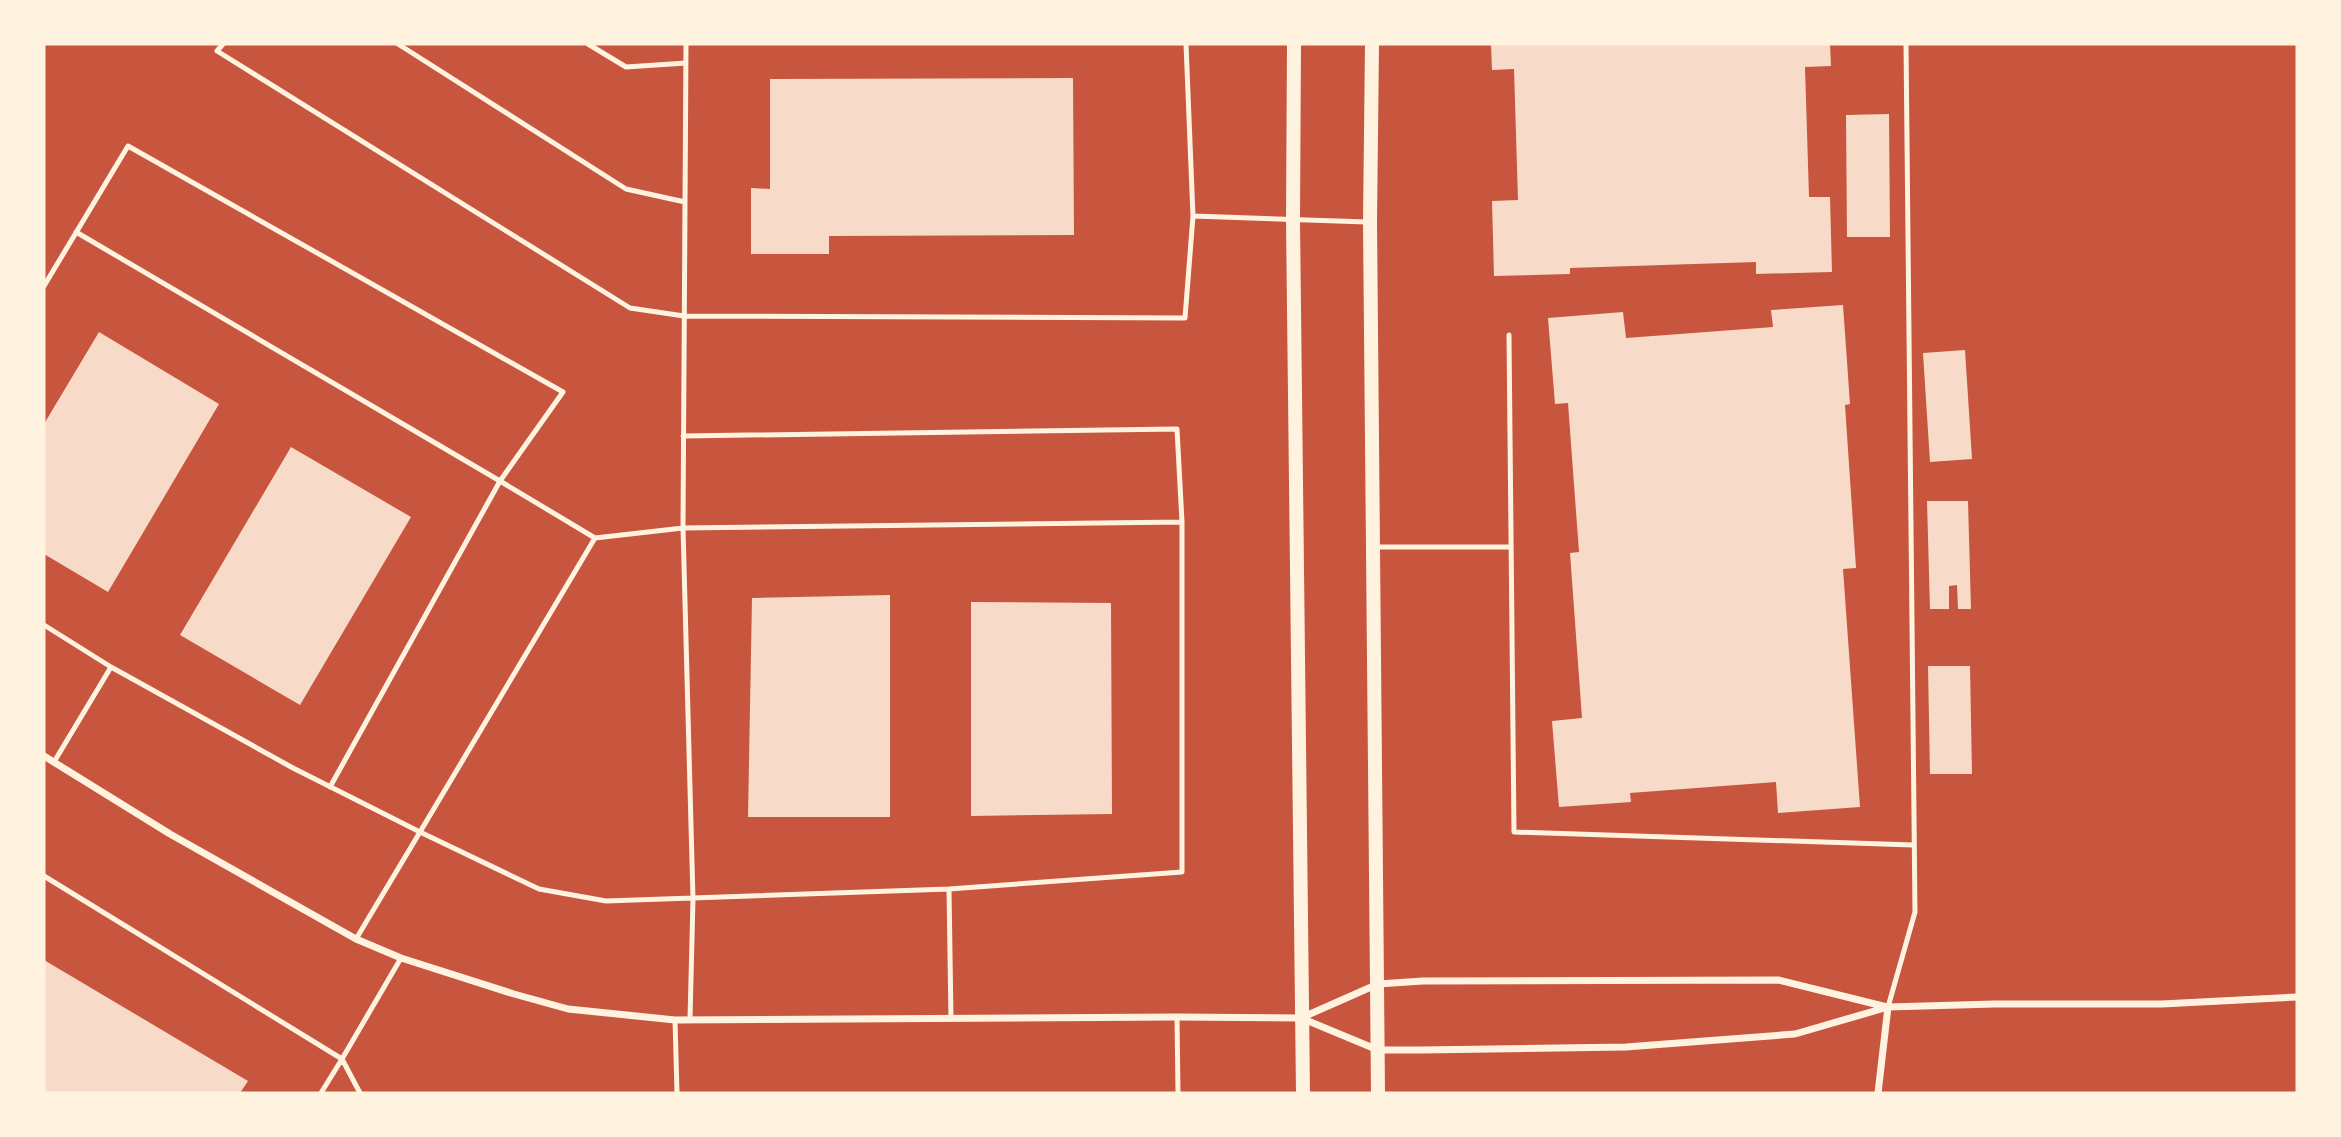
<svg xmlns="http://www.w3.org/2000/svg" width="2341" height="1137" viewBox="0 0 2341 1137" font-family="'PT Sans Narrow',sans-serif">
<rect width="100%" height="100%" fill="#c8553d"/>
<path fill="#f7dbc8" d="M1491,44H1830L1831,66L1805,67L1809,197H1830L1832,272L1756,274V262L1570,268V274L1494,276L1492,201L1518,200L1514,69L1492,70Z
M1073,78L1074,235L829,236V254H751V188L770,189V79Z
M1889,114L1890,237H1847L1846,115Z
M1843,305L1850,404L1845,405L1856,568L1843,569L1860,807L1778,813L1776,782L1630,793L1631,802L1559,807L1552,721L1582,718L1570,553L1579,552L1568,403L1555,404L1548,318L1623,312L1626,338L1773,327L1771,310Z
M99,332L219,404L108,592L44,554V424Z
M1965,350L1972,459L1930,462L1923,353Z
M291,447L411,517L300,705L180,635Z
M1927,501H1968L1971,609H1958L1957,585L1949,586V609H1930Z
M890,595V817H748L752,598Z
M971,602L1111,603L1112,814L971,816Z
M1928,666H1970L1972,774H1930Z
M44,960L248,1081L240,1093H44Z"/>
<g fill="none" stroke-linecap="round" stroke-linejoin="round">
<path stroke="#fff3e0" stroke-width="5" d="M223,44L217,51L630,308L684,316L1185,318L1193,216
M398,44L626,189L685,202
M588,44L626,67L686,63
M686,44L683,528L595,538L420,832L539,889L606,901L949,889
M1186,44L1193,216L1367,222
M76,232L500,481L330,787
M44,286L128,146L563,392L500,481L595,538
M1509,335L1514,832L1913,845
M683,436L1177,429L1182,522
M1374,547H1511
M44,625L111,667L54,762
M111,667L293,768L420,832L356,939
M44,876L342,1059L321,1093
M1888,1007L1915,912L1906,44
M1177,1017L1178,1093
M690,1019L693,899L683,528L1182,522V872L949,889L951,1019
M675,1020L677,1093
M360,1093L342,1059L401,958"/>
<path stroke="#fff3e0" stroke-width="7" d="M44,756L170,834L356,939L401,958L514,994L568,1009L675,1020L1177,1017L1301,1018L1378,1050H1422L1626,1047L1795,1034L1888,1007L1994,1004H2162L2297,997
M1301,1018L1378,984L1423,981L1778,980L1887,1007
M1878,1093L1888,1007"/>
<path stroke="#fff3e0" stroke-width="14" d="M1294,44L1293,220L1303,1093
M1372,44L1370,222L1378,1093"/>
</g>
<rect width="2341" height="1137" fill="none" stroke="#fff3e0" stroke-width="91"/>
</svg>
